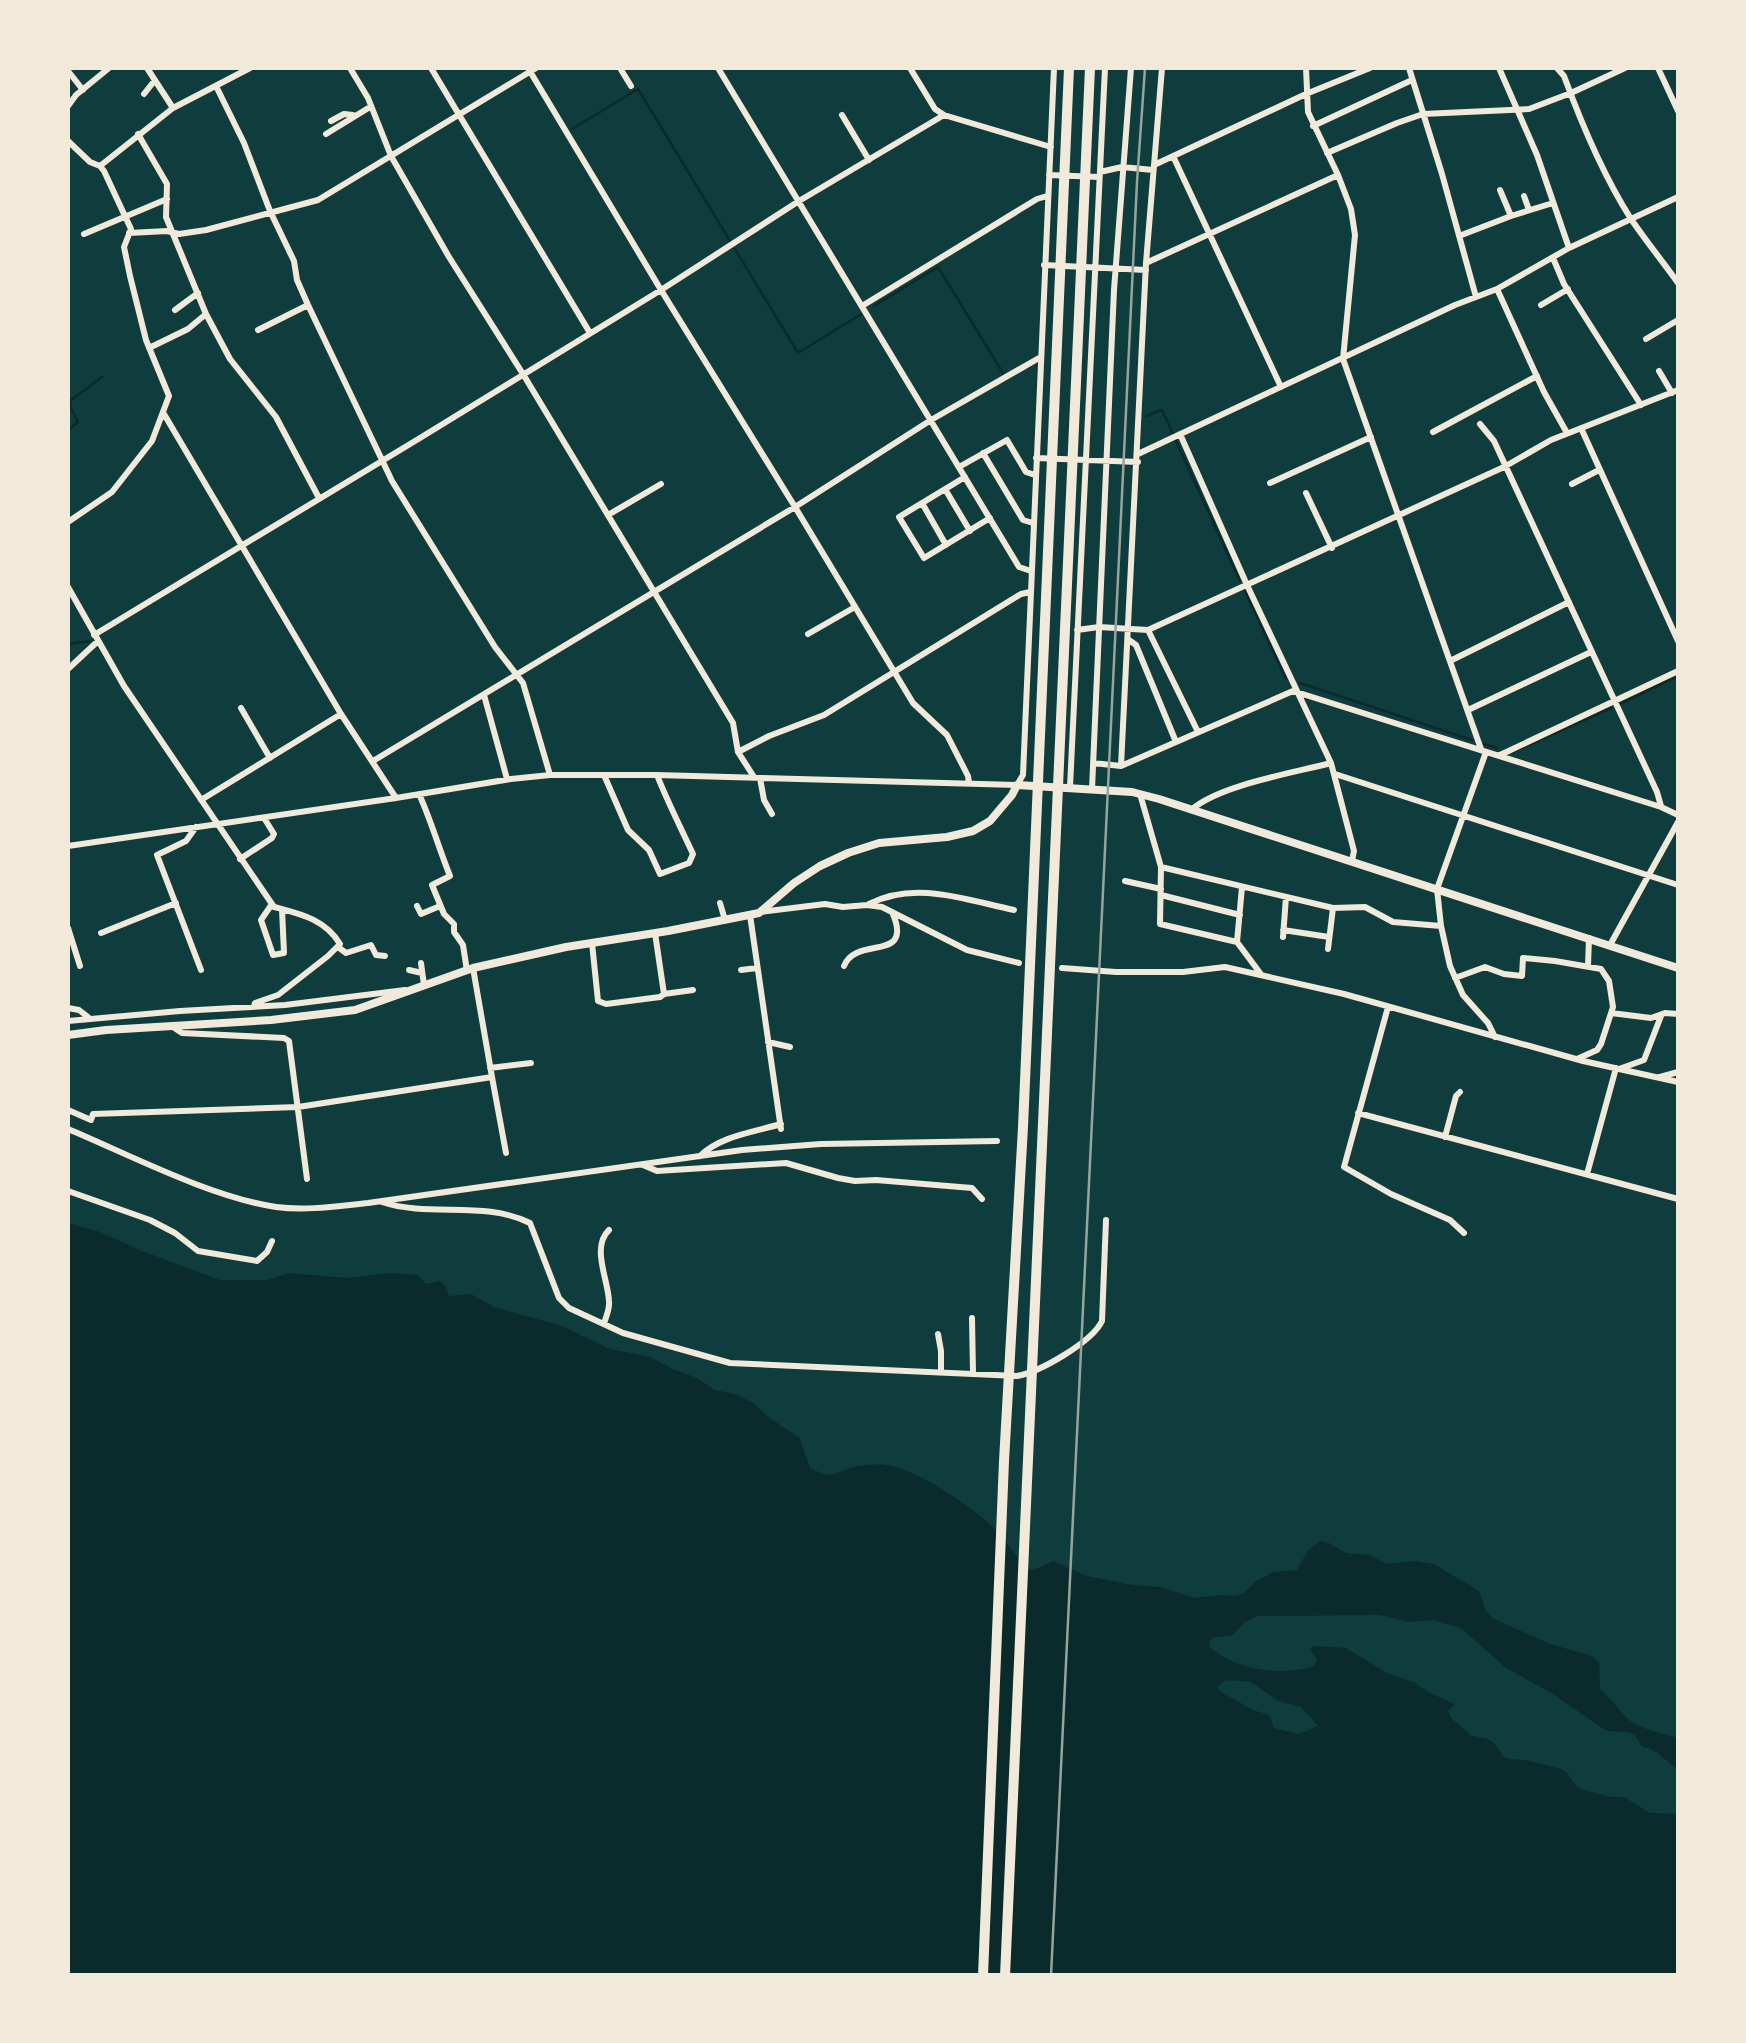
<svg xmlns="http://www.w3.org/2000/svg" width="1746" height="2043" viewBox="0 0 1746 2043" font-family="Rubik,sans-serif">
<rect width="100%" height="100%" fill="#0f3d3e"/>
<path fill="#0a2a2b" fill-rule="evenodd" d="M68,1223L100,1232L142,1251L220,1280H267L289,1273L347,1278L390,1273L418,1275L426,1284L439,1281L446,1286L449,1296L471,1294L494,1307L562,1326L610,1349L650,1357L673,1369L697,1378L715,1390L735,1394L753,1403L771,1419L800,1438L810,1468C834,1480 831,1473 854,1467C862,1465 877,1464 885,1465C914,1467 974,1508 994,1528C1007,1541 1016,1558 1030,1570L1036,1569L1053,1561L1087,1576L1132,1585L1161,1587L1195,1598L1220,1595L1236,1596L1244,1593L1255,1582L1273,1572L1297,1570L1308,1550L1321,1541L1329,1543L1346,1553L1369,1555L1387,1564L1416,1561L1434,1564L1479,1591L1486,1611L1492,1618L1550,1644L1592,1656L1599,1662L1600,1689C1612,1699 1619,1711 1629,1720C1642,1730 1663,1733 1678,1738V1770C1667,1762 1656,1748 1642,1747L1635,1735C1624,1730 1616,1733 1605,1730L1553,1694L1506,1668L1461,1628L1433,1620L1408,1622L1380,1615L1257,1616L1244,1623L1233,1635L1211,1638L1209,1646C1234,1670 1281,1677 1314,1666L1317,1660L1310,1649L1313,1646L1346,1648L1387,1673L1413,1682L1432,1694L1455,1704L1448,1711L1451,1718L1472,1736L1488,1739L1493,1742L1505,1758L1531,1761L1561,1769L1568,1774L1576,1786L1584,1790L1611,1797H1624L1650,1813L1678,1814V1975H68ZM1229,1680L1251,1682L1278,1701L1301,1707L1318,1726L1299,1734L1274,1728L1269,1715L1253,1710L1218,1690V1686L1224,1681Z"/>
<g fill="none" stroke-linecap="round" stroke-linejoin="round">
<path stroke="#0a2a2b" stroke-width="2.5" d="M572,129L638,89L730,241
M735,249L798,353L863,313
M874,306L938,267L1003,373
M1146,416L1162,410L1173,434
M68,430L78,422L70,406V401L102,377
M1176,441L1240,581
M1245,591L1286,679
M68,644L91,641
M1300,683L1472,740
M1620,704L1678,676
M1484,744L1497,748
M1513,752L1611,708"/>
<path stroke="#f1e9da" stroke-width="6" d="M147,68L173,108
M350,68L368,98L391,156L449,257L523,374L733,723L738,752L754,777
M431,68L590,333
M528,68L661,290L795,507L913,703L947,735L968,776L969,783
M620,68L631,86
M718,68L1019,567L1031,571
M910,68L935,109L944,115L1051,147
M1162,68L1146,263L1121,766L1293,691L1661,807L1678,815
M1306,68L1308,112L1338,175L1351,209L1355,235L1343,359L1481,749
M1409,68L1442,174L1476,297
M1499,68L1537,155L1569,248
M1557,68L1564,76C1582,125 1603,175 1631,219C1646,241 1663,262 1678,283
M1658,68L1678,111
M68,71L83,90
M216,86L244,143L270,211L294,261L297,280L308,305L392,481L495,647L523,683L550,775
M144,94L155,80
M68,106L76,95L109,68
M842,115L869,160
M331,121L344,114L353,115
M1313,126L1412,80
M138,134L167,184L166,217L206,314L230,359L276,417L319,498
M326,134L370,107
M68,141L90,162L100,166L104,171L131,229L124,247L130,276L146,340L169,396L152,441L112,492L68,522
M1327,153L1397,123L1423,114L1529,109L1571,93L1625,68
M1173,156L1281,387
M1154,165L1306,94L1370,68
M100,166L173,108L250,68
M1100,172L1122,167L1153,170
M1049,175L1099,177
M1500,190L1511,216
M1524,196L1529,210
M129,233L167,231L179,234L206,230L318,200L536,68
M84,234L167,199
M1459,236L1511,216L1553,203
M1553,258L1564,284L1641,405
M1146,263L1338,175
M1044,265L1146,270
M1497,289L1544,392L1567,433
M1541,305L1568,289
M862,306L1037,199L1047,196
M175,310L198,293
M258,330L308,305
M1646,339L1678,320
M149,348L188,329L206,314
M1659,371L1672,393
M164,414L341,714L396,798
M1480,424L1494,441L1657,792L1661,806
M1581,428L1678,641
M1433,432L1537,376
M1180,434L1247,585L1331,763L1354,851L1352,861
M983,453L1023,520L1033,523
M1138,454L1455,305L1497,289L1569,248L1678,197
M1036,458L1138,462
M959,467L1007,440L1026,472L1035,475
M965,477L899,517L924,558L990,518
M1270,483L1371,437
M1572,484L1599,470
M945,489L970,531
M1306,493L1332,548
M922,503L946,545
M608,515L661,484
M68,587L124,686L274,907C300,914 325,919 340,944L328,956L278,995L255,1003L254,1006
M1077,630L1099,627L1148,630L1504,467L1551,440L1678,390
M1148,630L1198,732
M808,634L855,607
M94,635L420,438L661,290L799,201L944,115
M1129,640L1136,645L1176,742
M1450,661L1569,602
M68,669L98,641
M484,695L507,779
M241,708L270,758
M1468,710L1591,652
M738,752L769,736L824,715L1021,594L1030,592
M1486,752L1437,889L1441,926L1450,966L1463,995L1488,1023L1495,1037
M1500,755L1678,671
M373,761L795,507L931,420L1039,358
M1093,763L1121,766
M1335,774L1678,885
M604,775L628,830L649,850L660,874L689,863L693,854C681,828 668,803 657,775
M760,778L764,800L772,814
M1070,787L1105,68
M1092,789L1114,290L1131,68
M419,794C431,820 439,849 450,876L432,885L444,914L454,924V932L463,945L467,971
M1140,794L1161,867
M201,800L341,714
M1191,810C1219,785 1293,773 1331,763
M196,827L186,841L157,855L201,970
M68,846L396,798L511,779L550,775H657L1017,785L1023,775L1054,68
M240,859L272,838L274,834L264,818
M1125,881L1161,889
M1242,887L1237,942L1260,973
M1161,895L1240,915
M720,903L725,920
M272,904L261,920L273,955L284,953L282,909
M869,904C915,880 966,900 1014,910
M417,906L421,914L440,906
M760,912L825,904L843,907L867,905L882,907L967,950L1019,963
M750,915L781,1129
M68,928L80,966
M1283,930L1329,937
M101,933L176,903
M1283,937L1286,897
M1237,942L1160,924L1161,867L1333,908L1365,907L1393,922L1441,926
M592,943L598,1001L606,1004L660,997L664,994L655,933
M1610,945L1678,822
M338,947L346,953L371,945L376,955L385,956
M1328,949L1333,908
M421,963L424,985
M844,966C856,935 913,963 893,914
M1588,966L1589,938
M1062,968L1116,972H1183L1225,967L1344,994L1583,1061L1678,1082
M409,970L422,973
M741,970L757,968
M1455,978L1485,967L1504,974L1522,976L1523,958L1555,961L1601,969L1609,981L1613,1007L1601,1044L1597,1050L1577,1059
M664,994L693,990
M1388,1007L1344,1167L1391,1194L1450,1220L1464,1233
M68,1008L79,1010L88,1017
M1611,1013L1651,1018L1665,1013L1678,1014
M68,1021L180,1011L285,1005L405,990
M173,1027L182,1033L284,1038L289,1041L307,1179
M768,1042L790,1047
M490,1068L531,1063
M1619,1069L1644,1060L1661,1016
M492,1077L506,1153
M1660,1077L1678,1072
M68,1110L91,1120L93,1114L298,1107L492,1077L473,968
M1358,1113L1678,1199
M68,1129C130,1155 210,1197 276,1207C307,1211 338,1206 368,1203L742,1150L821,1144L997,1141
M1445,1137L1456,1096L1460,1092
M700,1156C720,1136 754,1132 781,1124
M643,1165L657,1171L786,1163L838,1178L855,1181L876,1180L972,1188L982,1199
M1587,1174L1616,1068
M68,1191L150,1220L175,1233L198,1251L257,1261L267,1252L272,1241
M382,1202C430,1218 484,1200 530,1223L559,1298L569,1308L623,1333L730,1363L1017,1376C1040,1372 1092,1342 1102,1321L1106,1220
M972,1318L973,1373
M604,1324C606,1316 610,1309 609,1301C608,1279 591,1247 609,1230
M938,1334L941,1351V1371"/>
<path stroke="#f1e9da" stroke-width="8" d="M68,1035L106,1030L271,1020L355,1010L473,968L566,947L668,931L759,913L794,883L820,866L848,853L879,843L947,837L973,831L990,821L1012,795L1017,785L1132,792L1159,799L1678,968"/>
<path stroke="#f1e9da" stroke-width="10" d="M983,1976L1004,1461L1023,1127L1069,68
M1005,1976C1035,1340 1064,704 1090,68"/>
<path stroke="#97a49c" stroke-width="2.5" d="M1051,1976L1137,182L1145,68"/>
</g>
<rect width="1746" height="2043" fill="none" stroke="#f1e9da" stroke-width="140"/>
</svg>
